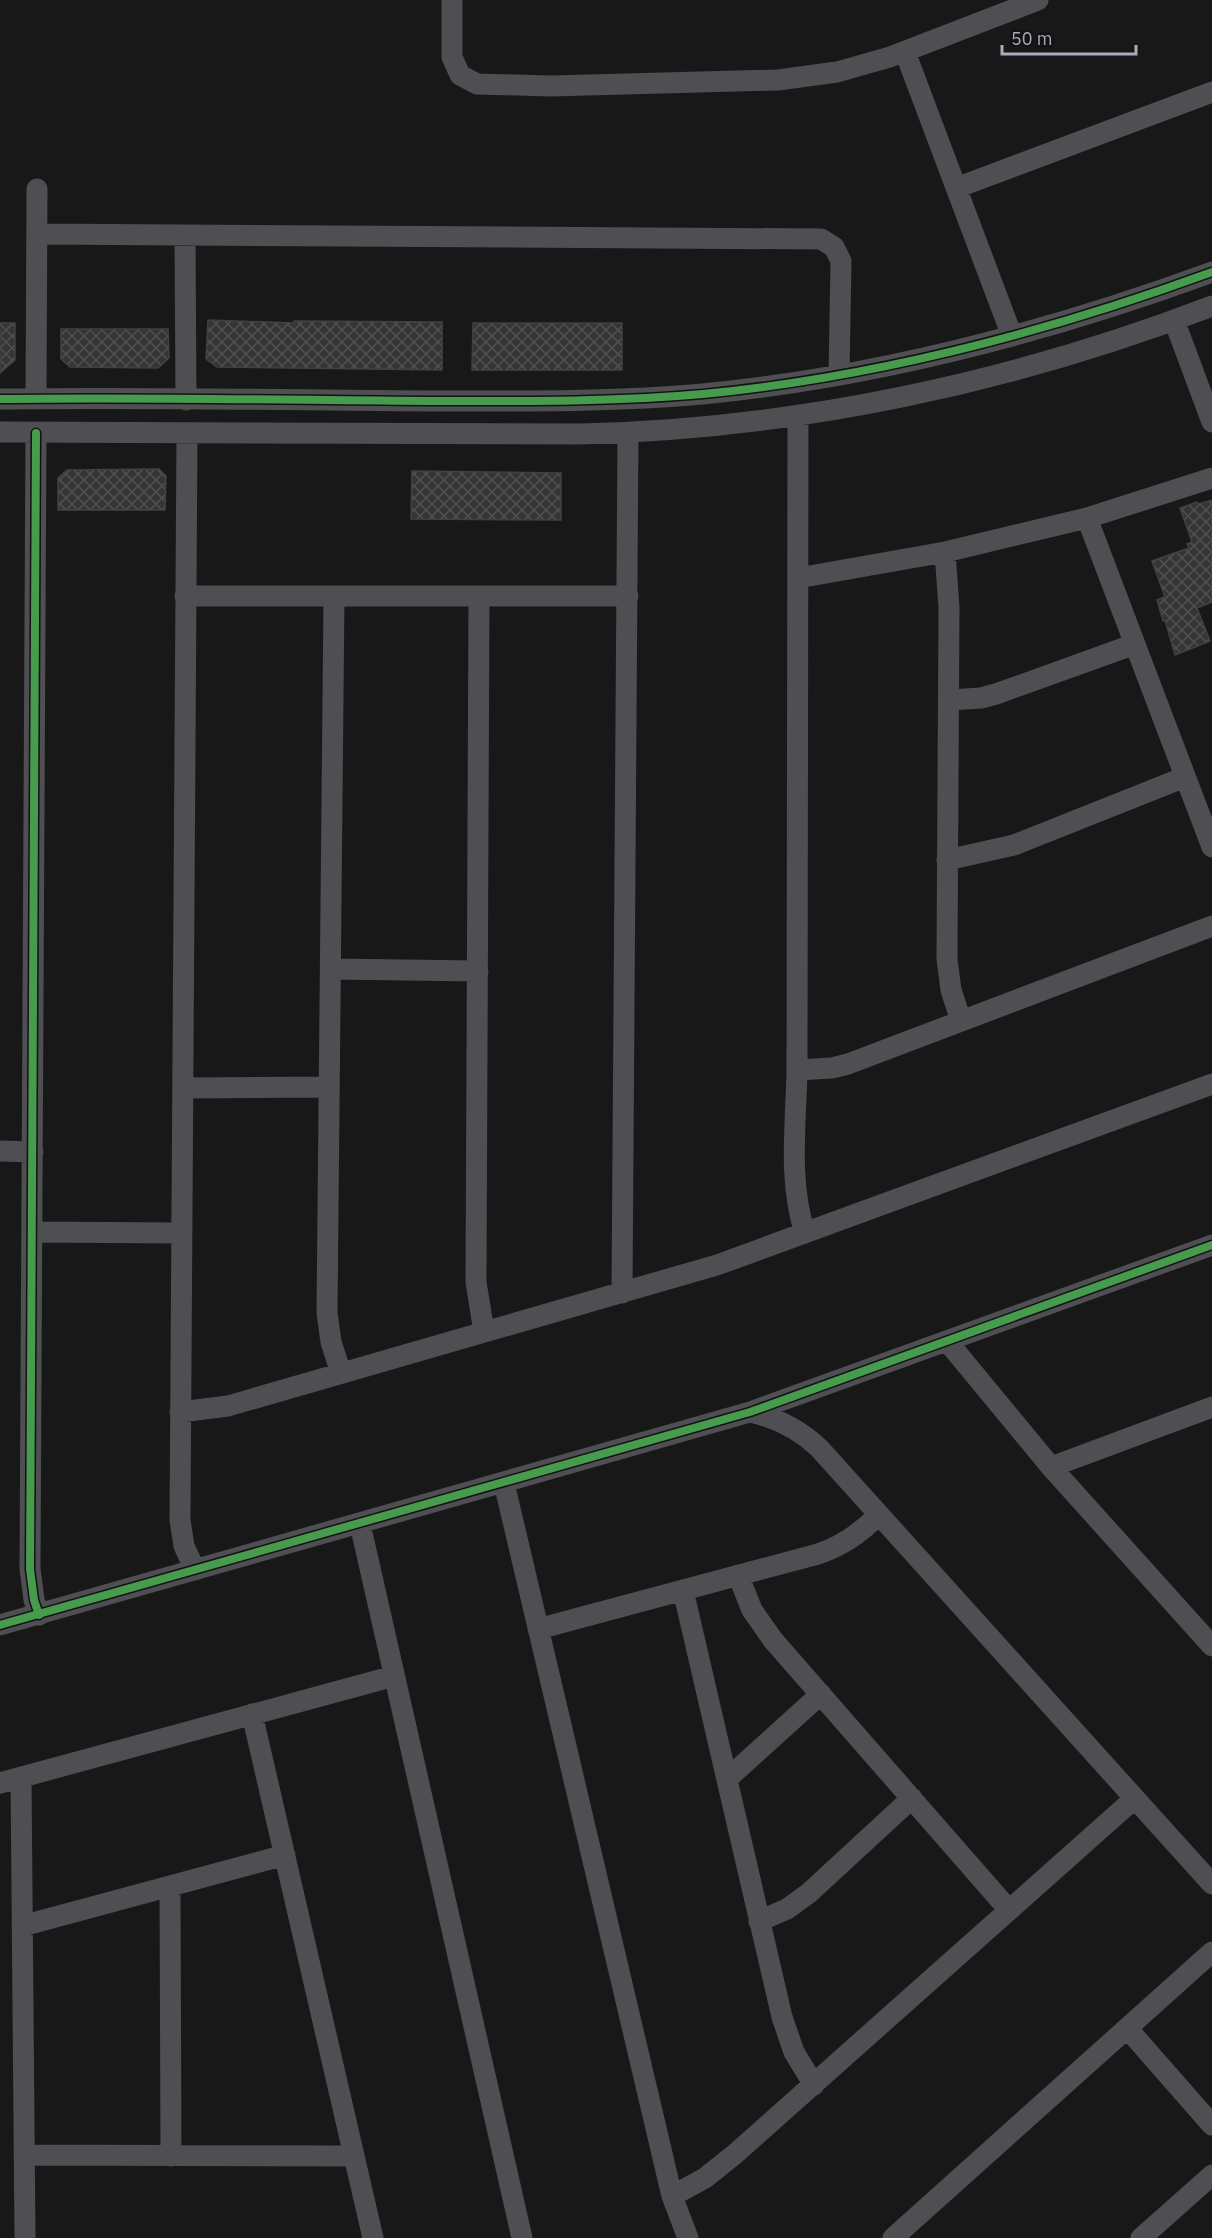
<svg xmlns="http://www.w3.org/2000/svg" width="1212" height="2238" viewBox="0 0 1212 2238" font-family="'IBM Plex Sans',sans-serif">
<defs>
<pattern id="building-cross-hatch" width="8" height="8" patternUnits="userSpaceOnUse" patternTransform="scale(1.5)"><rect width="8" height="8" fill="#353536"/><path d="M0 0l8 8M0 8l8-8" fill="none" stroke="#4f5051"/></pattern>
</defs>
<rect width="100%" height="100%" fill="#181818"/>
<path fill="url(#building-cross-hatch)" stroke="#414144" stroke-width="1.5" d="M208,320L294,323V321L442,322V370L217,367L206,359Z
M0,323H15V360L0,373Z
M473,323H622V370H472Z
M61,329H168L169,358L158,368L70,367L61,359Z
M159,469L166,476L165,510H58V478L67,470Z
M412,471L561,473V520L411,519Z
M1212,500V602L1197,608L1210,641L1175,655L1165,620L1163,621L1157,600L1165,597L1152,561L1189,548L1187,544L1192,542L1180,508L1197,502L1199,504Z"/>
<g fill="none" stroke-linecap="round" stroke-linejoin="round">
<path stroke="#4e4e53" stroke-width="21" d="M452,0V57L460,75L477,84L551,86L778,80L837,72L890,57L1038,0
M905,52L1012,336
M956,188L1212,92
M37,234L821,239L834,247L841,261L839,374
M185,236L186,400
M1174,320L1212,422
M36,398L37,189
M0,399C144,397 288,400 432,401C523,401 613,402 703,394C878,377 1048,332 1212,272
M798,415L797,1070C796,1124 788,1181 805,1233
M0,432L580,434C796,429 1011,383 1212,306
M36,433L30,1569L34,1600L39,1615
M187,434L180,1520L184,1546L195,1570
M1087,518L1212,847
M945,552L949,607L947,959L951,990L961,1021
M798,578L945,552L1087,518L1212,478
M185,596H628
M334,596L327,1313L331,1342L341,1373
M479,596L476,1282L484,1332
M949,700L981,698L996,694L1135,644
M947,860L1014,845L1185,777
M331,969L478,971
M797,1070L832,1068L848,1064L1212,926
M183,1088L329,1087
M0,1151L33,1152
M32,1232L181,1233
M622,1293L628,433
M947,1341L1051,1467L1212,1646
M180,1412L228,1406L717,1265L1212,1084
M750,1412C778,1418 799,1429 819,1448L1212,1884
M1051,1467L1212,1407
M504,1483L672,2196L688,2238
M360,1524L522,2238
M738,1575L752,1610L773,1640L1009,1910
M683,1590L782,2017L794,2052L814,2085
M0,1625L750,1412L1212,1245
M538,1629L818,1554C842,1546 861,1533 878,1515
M252,1714L373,2238
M21,1777L25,2238
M727,1779L821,1694
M0,1783L394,1676
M170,1886L171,2156
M759,1921L787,1909L809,1893L912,1798
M22,1926L285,1855
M1127,2028L1212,2125
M24,2155L354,2156
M672,2196L705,2178L735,2154L1134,1799
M893,2238L1212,1952
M1141,2238L1212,2175"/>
<defs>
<path id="cycleway" d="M0,399C144,397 288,400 432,401C523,401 613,402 703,394C878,377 1048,332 1212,272
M36,433L30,1569L34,1600L39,1615
M0,1625L750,1412L1212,1245"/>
</defs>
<use href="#cycleway" stroke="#131214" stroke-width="11"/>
<use href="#cycleway" stroke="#469c4c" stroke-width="8"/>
</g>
<path d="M1002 45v9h134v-9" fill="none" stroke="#a9abba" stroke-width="3"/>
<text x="1011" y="45" font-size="18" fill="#a9abba" stroke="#131214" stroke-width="4.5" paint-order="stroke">50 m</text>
</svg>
